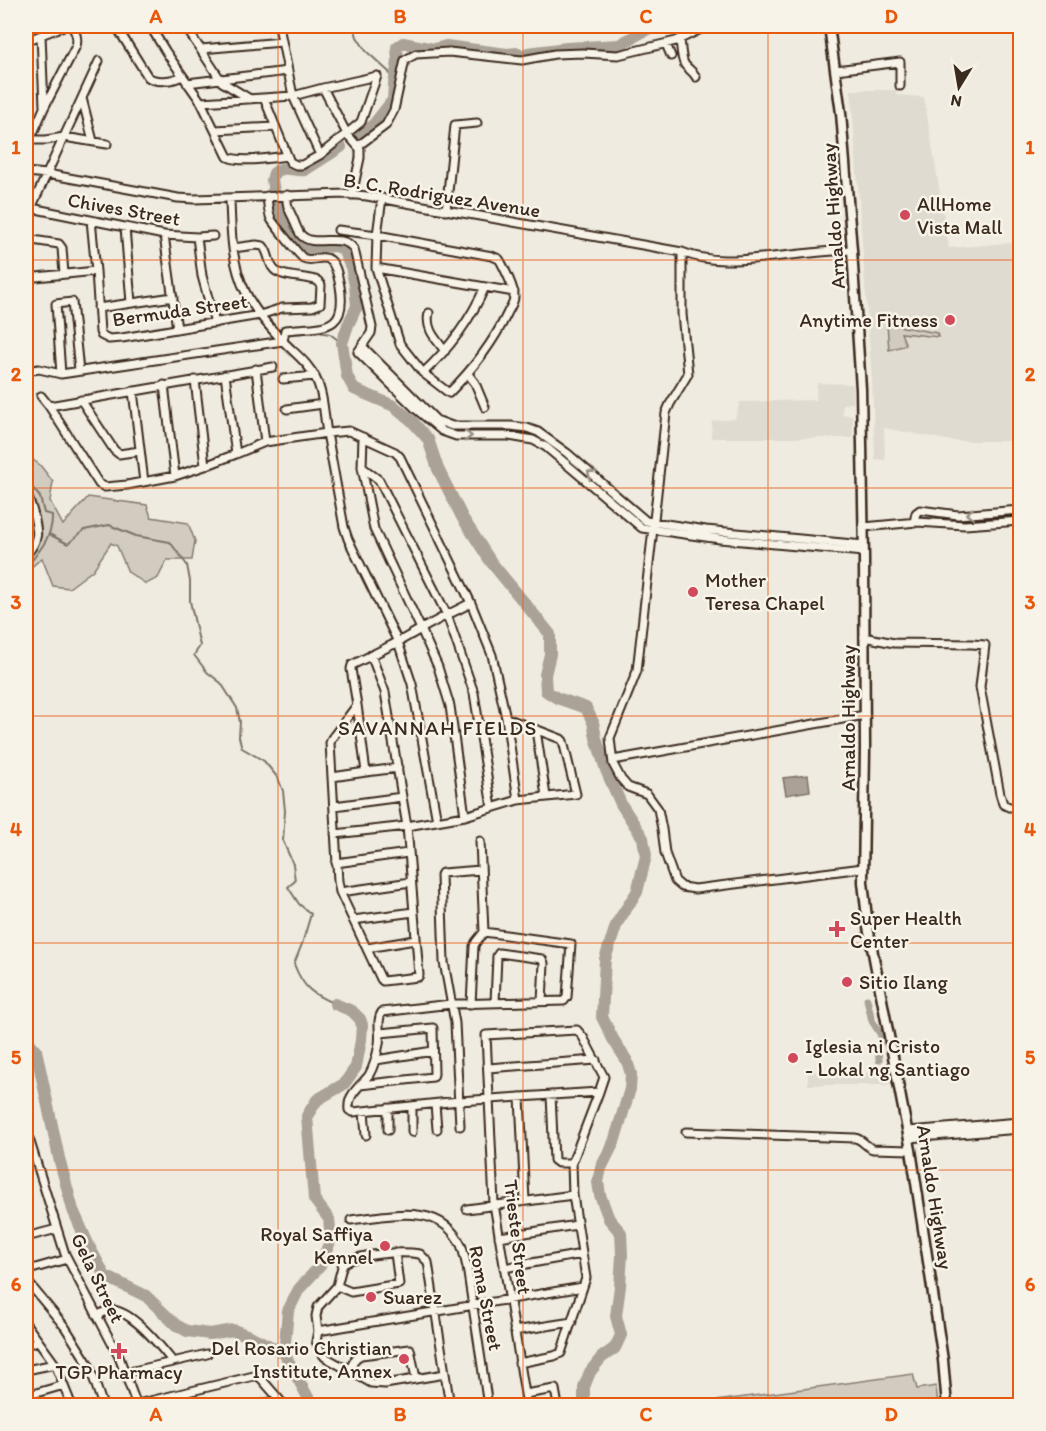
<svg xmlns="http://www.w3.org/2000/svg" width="1046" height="1431" viewBox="0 0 1046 1431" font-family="Itim,sans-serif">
<rect width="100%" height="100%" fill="#efebe0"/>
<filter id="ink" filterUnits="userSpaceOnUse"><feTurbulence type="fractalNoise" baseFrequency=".0167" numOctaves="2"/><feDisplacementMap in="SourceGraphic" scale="12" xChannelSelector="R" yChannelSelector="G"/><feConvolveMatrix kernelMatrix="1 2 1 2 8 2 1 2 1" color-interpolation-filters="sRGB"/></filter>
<g filter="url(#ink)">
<path fill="#e0dbd0" d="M851,90H896V95L924,97L949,248L1020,242V441H952L884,428L885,460L875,459L872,381Z
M817,383L853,384V403L843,404L842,414L853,416V438H711L712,421L735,419L740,402L816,400Z
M808,1071H847L849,1073H891L893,1083L886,1085H808Z"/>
<path fill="#d1cbc0" stroke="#867a6f" stroke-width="1.5" d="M887,324L937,333L938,337L901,333L906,345L889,350Z
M26,455L40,465L53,482L50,501L63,525L88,497L147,505L151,517L188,523L195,541L192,560H167L158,578L146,584L128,572L117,546L111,543L93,570L69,588L53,586L42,558L29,569L26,570Z
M913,1374L917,1389L936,1386L938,1405H686Z"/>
<path fill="#aaa296" stroke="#7e7266" stroke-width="1.5" d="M808,775L810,791L786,795L783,778Z"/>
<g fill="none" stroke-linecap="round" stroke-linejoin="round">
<path stroke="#7e7266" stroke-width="2" d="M354,26L357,37L366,51L389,72L394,84
M290,334L318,332L330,334L342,343
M26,480L40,497L44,513L52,515C53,535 41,549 29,564L26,566
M49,534L68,544L84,530L109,525L136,536L170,542L187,565L190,581V601L200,646L194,655L207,672L221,683L237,708L240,722L239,737L242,748L264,761L278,778L283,791L285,811L283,841L293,864L295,881L288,887L299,904L311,914L302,944L294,964C303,988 312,994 335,1004"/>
<path stroke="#aaa296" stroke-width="7" d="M867,999L872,1021L881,1035V1041L878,1047L879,1060"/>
<path stroke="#aaa296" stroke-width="12" d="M528,53L567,48L619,45L653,26
M360,137L374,124L393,100L394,84L398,62L397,47L403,43L434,49L446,46L507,54L518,53
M341,147L305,170C292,172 286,164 274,173L272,180L278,214L304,248L337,246L343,250L351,267L355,286L357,306L348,325L342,343L347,376L354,389L394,406L412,421L428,439L438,469L462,517L491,562L550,634V654L545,675L546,691L557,698L586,708L593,722L596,738L606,770L621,804L643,838L646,856L637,892L617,923L605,959L602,1017L613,1039L627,1061L631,1074L630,1089L614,1142L601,1168L598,1182L600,1195L609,1219L621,1233L622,1255L620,1286L616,1316L621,1335L615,1348L601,1358L590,1372L584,1387V1403L586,1406
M26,1039L36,1050L59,1158L73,1210L89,1246L105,1276L146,1296L176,1325L187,1331L210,1334L233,1330L252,1337L284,1353
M317,1406L310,1401L284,1353L288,1311L299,1289L320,1266L331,1239L329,1219L314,1199L307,1116L317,1100L344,1084L356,1067L361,1040L362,1025L360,1019L352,1011L335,1004"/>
<defs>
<path id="minor" d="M116,26L148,77C156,83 173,81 182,76
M150,26L166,52L201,102L228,157C241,163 272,158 287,156
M185,26L222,82L250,99
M41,35L44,106
M680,39C681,46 681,60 685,65C689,70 693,71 696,77
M26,41L64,26
M666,44L671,56
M201,49L282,42
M836,70L900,62V86
M187,83L288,71
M323,88L347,134L360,149V158L352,195
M82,98L93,141
M264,98L290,162L296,165H302L320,155L361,122L377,76
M201,102L293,96L279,26
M215,130L275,127
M26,140H46L64,137L107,144
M30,140L44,108L76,46C78,39 76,31 71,26
M358,146L386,125L394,110L405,60L416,54L449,52L522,60L555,54L583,53L618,55L676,41L707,26
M320,155L293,96L323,88L377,76
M26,172L47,174L178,198L194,199L346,194L367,196L682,252C711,264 742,260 773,257C800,254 826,251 852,250
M287,195C286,205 289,210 293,218C295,223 297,230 301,235C314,249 341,231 354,249L372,327L371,333L358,352L416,409L442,431L456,436H509L533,440L546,447L564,462L642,528L720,539L864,552
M230,198C231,230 231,264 246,293C255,311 269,327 283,341C294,353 309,363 316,379C324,395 324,416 327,433L265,442
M31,208L164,235L197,237L213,236
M446,211L455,125L477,123
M26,219L99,61
M91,220L96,271L100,332L101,335L109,339L122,338L260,315L282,308L312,307L320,304L321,285L318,281C306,276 279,278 273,268C268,261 269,252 263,246L256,245L233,248
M125,227L131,303
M338,230L377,235L492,256L499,259L501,262C505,270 515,289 514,297C514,303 509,309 507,314C492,345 473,369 449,393L423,373L400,344L376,268L377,235L382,198
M164,235L177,329
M197,237L202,276L215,323
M26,239L59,244L62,248L64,274
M682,252V314L688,374L670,404L666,413L637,671L610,738L613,764L621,779L628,787L647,794L658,809L662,829L665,853L675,881L682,887L695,889L863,868
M376,268L514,292
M26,278L96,271
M26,280L27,293L26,302
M98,308L173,297
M429,313C425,329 436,339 445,351
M362,346L436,420L452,426H511L527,428L538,432L567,453L646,521L706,530L864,545
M26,371L39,369L61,374L283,341L285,330C321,326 348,333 340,286C338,278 337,266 330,260C322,254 312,263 303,258C300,256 273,223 271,219C268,212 268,204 267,196
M423,373C450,348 470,321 485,287
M61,374L56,304L72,302L79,371
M468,374L475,383L485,407
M283,379L315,376
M195,380L205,466
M164,385L175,476
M133,391L144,482
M41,396L49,406L99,484L105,487L127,485L175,476L205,466L236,454L225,375
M81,400L114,450L119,454L140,451
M49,406L273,367
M287,409L323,404
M363,437L362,467L379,480L447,615L474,693L492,808
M236,454L265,442L256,369
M362,467L374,529L421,629L398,642L348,539L344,527L327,433L349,431L395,452L400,457L471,603L492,655L506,718L561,739L563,741L576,794L518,800L465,816L407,826L419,975L418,977L383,981L381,979L340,892L338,881L330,743L332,738L357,705L351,669L352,665L398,642L412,684L437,821
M26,493C29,500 31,505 33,512C38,532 40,539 26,555
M914,522L916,513L920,510L958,515L1020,510
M864,527L917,522L965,525L1020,521
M864,637L894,643L972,644L985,645L980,687L1000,794L1003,804L1009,807H1020
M371,655L385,692L402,797
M357,705L366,772L398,768
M506,718L518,800
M536,730L546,796
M613,760L865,715
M332,777L366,772
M334,806L402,797L407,826L335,834
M465,816L450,706L438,667L421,629L447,615L471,603
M336,863L408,853
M340,892L411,882
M353,920L414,912
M484,932L571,944L567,997L564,1001L451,1004L382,1012C376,1020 381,1034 379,1044C377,1055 375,1065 369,1075C360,1087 347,1094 349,1110L353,1112L459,1101L599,1092
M367,948L415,940
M495,1003L497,956L499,953L542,959L544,963L542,1001
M471,1004L474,946L476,942L484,932L480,841
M376,1060L433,1051
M26,1068L27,1067
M488,1068L596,1060
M360,1085L433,1077L434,1074L433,1028L380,1033
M551,1095L554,1160L558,1163H572
M520,1097L525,1201
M435,1104L437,1129
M412,1106V1132
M388,1108V1130
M364,1111L366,1135
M460,1126L455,1023L444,962L441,875L442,873L481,870
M26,1129L65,1254L119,1357L136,1403
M908,1131L1020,1122
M686,1132L855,1138C862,1139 866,1147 873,1149L911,1150
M909,1138L1020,1129
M467,1209L573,1195
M351,1220C389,1216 440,1201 461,1245C464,1252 465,1260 467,1267L488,1406
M26,1237L57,1229
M499,1237L577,1225
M67,1259L32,1269L28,1271L26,1276L27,1281L65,1327L89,1365L103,1406
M504,1268L582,1254
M337,1286L351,1292L399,1284L395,1253
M97,1316C101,1314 106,1310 111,1310C132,1310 161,1347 173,1362
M26,1324L55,1364L72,1406
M318,1331L583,1287
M514,1331L572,1322
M26,1345L38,1341
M519,1363L554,1356L561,1353L586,1278L573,1195L572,1163L599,1092L604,1077L583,1037L577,1030L486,1035L494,1204L527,1406
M26,1370L55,1364
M349,1370L356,1358L361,1355L410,1349L416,1378
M125,1373L207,1354
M445,1374L385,1384L371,1383L325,1357L321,1352L316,1341L318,1331L316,1316L318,1307L337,1286L343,1263C360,1254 400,1251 420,1254L428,1262L450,1406
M525,1394L555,1389L558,1406
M26,1396L64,1385
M129,1406L258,1375L285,1406
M256,1406L279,1399"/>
<path id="major" d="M829,26L841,113L852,250L861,389L864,557L865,749L863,882L868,927L911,1150L943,1360L947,1406"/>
</defs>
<use href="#minor" stroke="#3b2a1e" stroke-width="11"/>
<use href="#major" stroke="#3b2a1e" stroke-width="13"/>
<use href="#minor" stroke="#f7f3e8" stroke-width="7"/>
<use href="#major" stroke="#f7f3e8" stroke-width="8"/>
</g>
<defs><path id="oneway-chevron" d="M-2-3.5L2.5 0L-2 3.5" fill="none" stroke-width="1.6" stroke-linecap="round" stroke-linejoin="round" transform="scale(1.5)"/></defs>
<g stroke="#998e83">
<use href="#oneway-chevron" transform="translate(468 436)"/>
<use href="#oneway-chevron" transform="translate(591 474) rotate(-139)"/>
<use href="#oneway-chevron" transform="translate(970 514) rotate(176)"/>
</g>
</g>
<path fill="none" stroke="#e8590c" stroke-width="1.5" stroke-opacity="0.55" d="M278,26V1406M523,26V1406M768,26V1406M26,260H1020M26,488H1020M26,716H1020M26,943H1020M26,1170H1020"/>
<g fill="#d1495b" stroke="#f7f3e8" stroke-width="2">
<circle cx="905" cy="215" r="6"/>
<circle cx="950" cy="320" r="6"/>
<circle cx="693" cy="592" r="6"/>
<path d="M834 920h6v6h6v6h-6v6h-6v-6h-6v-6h6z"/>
<circle cx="847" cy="982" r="6"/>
<circle cx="793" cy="1058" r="6"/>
<circle cx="385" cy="1246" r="6"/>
<circle cx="371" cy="1297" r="6"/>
<path d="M116 1342h6v6h6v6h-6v6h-6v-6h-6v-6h6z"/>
<circle cx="404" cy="1359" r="6"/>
</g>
<g text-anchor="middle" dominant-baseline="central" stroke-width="5" stroke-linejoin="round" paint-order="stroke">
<g font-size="20" fill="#3b2a1e" stroke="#f7f3e8">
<text transform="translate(442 195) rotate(9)">B. C. Rodriguez Avenue</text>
<text transform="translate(124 209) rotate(10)">Chives Street</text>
<text transform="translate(833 216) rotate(-94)">Arnaldo Highway</text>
<text transform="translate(180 310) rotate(-8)">Bermuda Street</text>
<text transform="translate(848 718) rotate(-90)">Arnaldo Highway</text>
<text transform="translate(935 1197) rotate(81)">Arnaldo Highway</text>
<text transform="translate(518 1237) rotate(83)">Trieste Street</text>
<text transform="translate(98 1278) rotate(64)">Gela Street</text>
<text transform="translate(486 1298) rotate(79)">Roma Street</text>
</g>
<g font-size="20" fill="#3b2a1e" stroke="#f7f3e8" text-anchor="start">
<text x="917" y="204">AllHome<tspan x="917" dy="23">Vista Mall</tspan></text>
<text x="938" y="320" text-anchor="end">Anytime Fitness</text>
<text x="705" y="580">Mother<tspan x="705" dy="23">Teresa Chapel</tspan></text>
<text x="850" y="918">Super Health<tspan x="850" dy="23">Center</tspan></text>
<text x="859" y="982">Sitio Ilang</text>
<text x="805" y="1046">Iglesia ni Cristo<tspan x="805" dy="23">- Lokal ng Santiago</tspan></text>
<text x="373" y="1234" text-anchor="end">Royal Saffiya<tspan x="373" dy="23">Kennel</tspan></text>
<text x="383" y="1297">Suarez</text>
<text x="392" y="1348" text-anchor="end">Del Rosario Christian<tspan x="392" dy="23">Institute, Annex</tspan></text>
<text x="119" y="1372" text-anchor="middle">TGP Pharmacy</text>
</g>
<g font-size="21" letter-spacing="1.5" fill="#3b2a1e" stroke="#f7f3e8">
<text x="438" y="727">SAVANNAH FIELDS</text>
</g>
</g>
<rect width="1046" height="1431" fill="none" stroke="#f7f3e8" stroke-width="66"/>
<g transform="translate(959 87) rotate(191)" stroke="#f7f3e8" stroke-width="4.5" paint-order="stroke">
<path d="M0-4.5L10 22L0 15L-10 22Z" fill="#3b2a1e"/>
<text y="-9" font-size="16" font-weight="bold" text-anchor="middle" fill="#3b2a1e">N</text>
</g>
<rect x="33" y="33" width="980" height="1365" fill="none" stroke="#e8590c" stroke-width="2"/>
<g font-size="20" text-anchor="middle" font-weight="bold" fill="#e8590c">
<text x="156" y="23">A</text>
<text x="400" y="23">B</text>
<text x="646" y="23">C</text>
<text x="891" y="23">D</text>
<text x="16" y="154">1</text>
<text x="1030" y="154">1</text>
<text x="16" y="381">2</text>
<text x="1030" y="381">2</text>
<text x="16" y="609">3</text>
<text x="1030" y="609">3</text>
<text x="16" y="836">4</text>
<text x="1030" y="836">4</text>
<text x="16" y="1064">5</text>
<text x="1030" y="1064">5</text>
<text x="16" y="1291">6</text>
<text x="1030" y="1291">6</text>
<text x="156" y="1421">A</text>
<text x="400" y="1421">B</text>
<text x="646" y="1421">C</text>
<text x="891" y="1421">D</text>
</g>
</svg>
